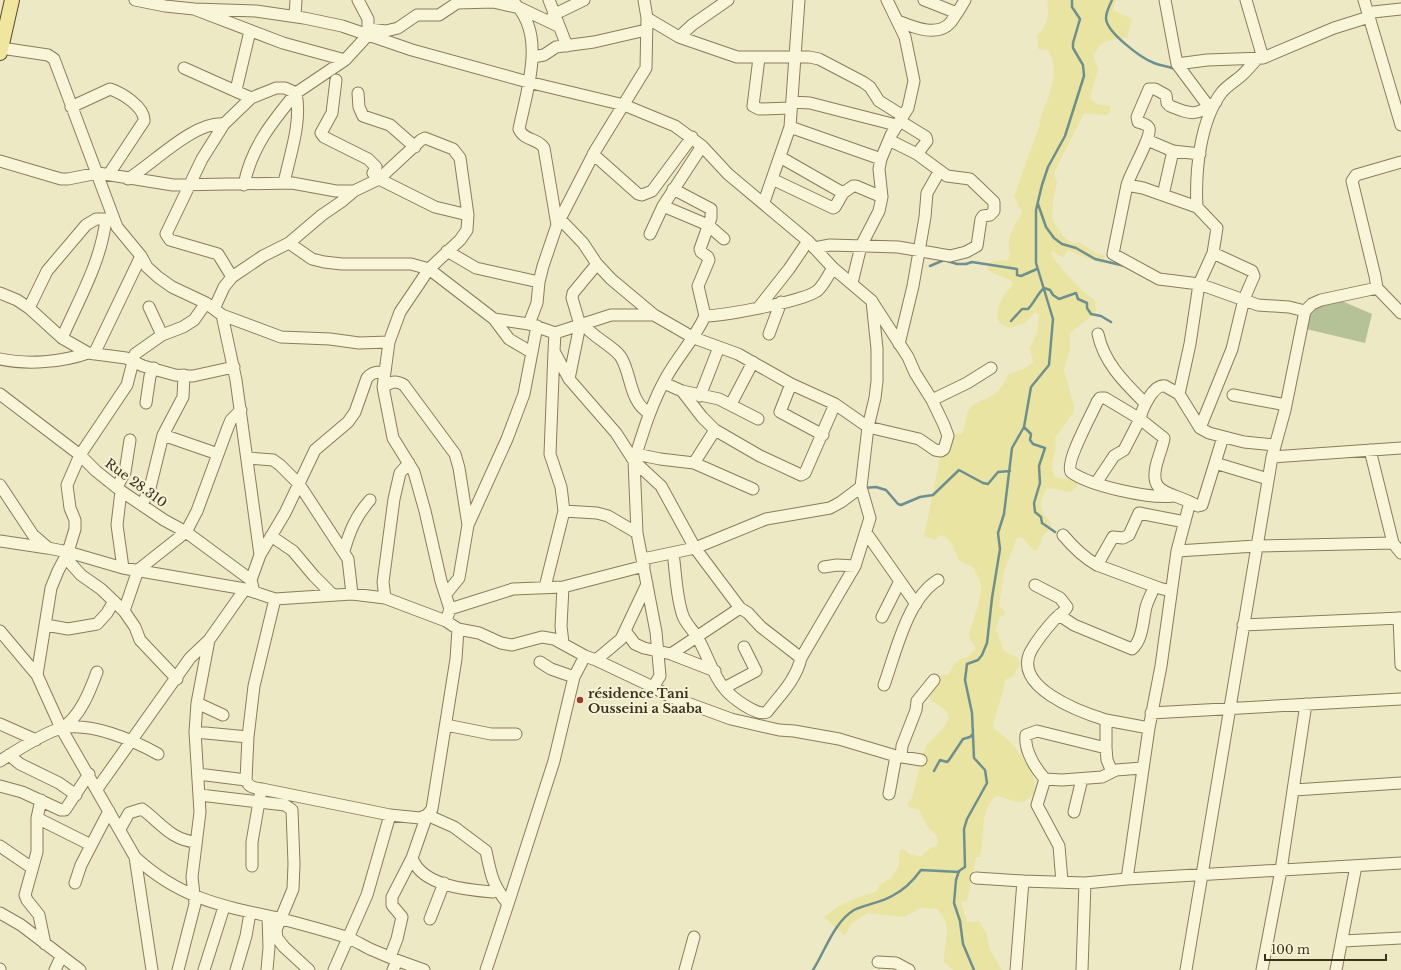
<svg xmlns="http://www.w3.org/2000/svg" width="1401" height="970" viewBox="0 0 1401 970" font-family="'Libre Baskerville',serif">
<rect width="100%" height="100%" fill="#eee9c5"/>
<path fill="#eae4a2" d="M1048,0H1116L1113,10L1132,19L1127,38C1110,39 1101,40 1093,56L1098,69L1090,97C1095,106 1101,104 1110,106L1111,112L1106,115L1085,113L1083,115L1054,173L1057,183L1053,200L1052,218L1055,224L1063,236L1072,243H1080L1096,253L1105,256L1102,264L1068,250L1063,258L1053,251L1051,253C1055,263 1085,295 1095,300L1096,312L1070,333V348L1064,370L1074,406L1073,413L1055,438C1059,454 1047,461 1055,477C1063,480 1070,478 1077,481V486L1071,492C1063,492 1054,487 1046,489C1045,493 1041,499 1041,504C1039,514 1053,519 1051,529L1044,534L1038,549L1034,551L1022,537L1017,538L1004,571L999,606L1005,611L1004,616H1000L996,630L1004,651L1018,658L1020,663L1014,676L1005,680C1004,697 995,711 993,727C998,732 1002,734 1007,739C1017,747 1043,782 1033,794C1029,798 1025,802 1020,802C1014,802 1003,797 996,796C978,814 986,834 980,857H976L967,901L961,902L967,922L979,921L987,935L989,948L1002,970H953L944,962C943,941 955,927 937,909L921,908L904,917L868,913L852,923L845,936L824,917C840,903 858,898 877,891L881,883H884L887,879L890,880L899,865V853L900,850H905L909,854L921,857L929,849L937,845C939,834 934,834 928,827C924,822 922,815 919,810L909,807L907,803L912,798L925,748C929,741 947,727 948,719C950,709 937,706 932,700C929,697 929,693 928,688L936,676L949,674C954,665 957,658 968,657L976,648L970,639L969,633L978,606L981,589L980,581L973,567L959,561C955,551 952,538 941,535L935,540L924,536L944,438L947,433L961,434C967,426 964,413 972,406C978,401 988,399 994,394C1002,389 1004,381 1009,374L1025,368L1033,362L1030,348L1037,333L1039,315L1035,312L1025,323L1009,328C987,322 1001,296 1012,286V281L987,270L990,262L1008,260L1010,255C1005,240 1014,226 1022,213L1014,196L1040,124L1039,121C1047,100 1062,71 1048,50L1038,49L1037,36C1042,31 1049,21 1048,13C1048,8 1047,5 1048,0Z"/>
<path fill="#b5c298" d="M1335,298L1372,314L1365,343L1302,328L1305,311Z"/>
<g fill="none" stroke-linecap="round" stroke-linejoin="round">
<path stroke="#6d908e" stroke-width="2.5" d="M1112,0C1110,5 1106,12 1106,18C1106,32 1141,58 1154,63C1161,66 1168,66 1175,69
M1038,204L1046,227L1054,238L1062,244L1076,248L1095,259L1125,266
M930,266L944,260L957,264H966L972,262L1017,269V275L1021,276L1037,269
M1011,321L1022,309H1028C1035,302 1037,294 1044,288L1050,290L1053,295L1059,299L1076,293L1078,299L1087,303V308L1091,314L1101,316L1111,322
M1024,427L1031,434L1030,440L1033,444L1045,448L1039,466L1040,483L1034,503L1035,512L1041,517L1042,523L1055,532
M864,488L876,487L886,490L898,504L901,505L920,497L933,495L959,470L983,483L988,484L998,472L1010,471
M934,771L940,760L947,762L949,760L963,739L970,737L973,734
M813,970C825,951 834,922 854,910C866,904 880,903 892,896C904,890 913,881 921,870L959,872
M974,970L963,944L960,921L954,903L956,880L959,871L965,867L964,829L967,819L987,783L985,770L974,758L972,713L965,680L967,664L978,660L982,655L987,643L992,598L1000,549L998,533L1004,514L1012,448L1024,427L1031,387L1049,365L1053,319L1036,263V210L1042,185L1048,167L1065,136L1084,76L1083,65L1073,48V43L1080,19L1072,7V0"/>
<defs>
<path id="minor" d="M135,0L165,6L194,9L283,43L345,60
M511,0C548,31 527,89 519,129C524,141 538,138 544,148L557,225
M549,0L567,46
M924,0L957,13
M1165,0L1177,64L1209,107
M1246,0L1263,58
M1364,0L1401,125
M194,9L256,11L304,18L342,26L412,50L528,82L624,105L675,126L702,146L728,174L808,241L833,268L872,301L877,349V381L875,398L868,427L861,487L841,502L830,508L766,519L695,548L643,559
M1373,12L1401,9
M553,15L584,0
M295,16L296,0
M647,18L679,37L737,57H809L819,59L863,82L870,87L879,101L903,116
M898,21C913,27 938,38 951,22C956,15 961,7 965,0
M369,29L386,31L398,28L417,15H439L457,3L493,2L520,8L558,26
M679,37L692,25L728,0
M1,48L48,55L54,59L117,227L141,256L147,267L158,277L172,287L206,303L222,315L236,380L260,555
M533,57L544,55L556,47L594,42L646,30
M759,58L753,106L759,109L791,108
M1177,64L1207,60L1263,58L1334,28L1369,17
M184,68L251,98
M336,80L332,113L321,133L324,137L368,159L376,167L373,173L379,179L435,207L468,215
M236,90L250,31
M358,93L359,107L363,116L390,125L415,147
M792,102L810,103L896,125
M71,107L110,89C122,93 145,107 144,121L109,174
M900,121L926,137L927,141L917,154
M790,127L881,159
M1147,140L1173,151L1200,154
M593,154L638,194L642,195L652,191L692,137
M780,157L843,193L853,186H856L882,197
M0,161L61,179H68L98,173L173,185L292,183L336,191H354L379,179L421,140L425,138L453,149L460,158L468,215L467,230L460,240L429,269L400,312L389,342L383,387L393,438L414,472L425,511L441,581L450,609L446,621
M128,179C154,163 194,121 224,124
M772,179L833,208L835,207L843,193
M284,183C290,154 302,123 296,93
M244,185C251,148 272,122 296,93
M1127,185C1130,173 1152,137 1149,128C1147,124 1141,123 1138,122L1137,117L1149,89H1155L1166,95L1167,103L1170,106C1192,115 1196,116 1216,102
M673,189L711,209V218L700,249L701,252L708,257L709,260L698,286L705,316
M1163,195L1173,151
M764,202L790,127L799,0
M663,206L708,225L724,239
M1197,207C1195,172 1200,120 1222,92C1227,86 1235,81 1241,76C1247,71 1252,64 1258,58
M561,220L583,243L597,264L611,279L654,315
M650,234L663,206L702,146
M289,243L312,259L324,262L342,264H411L429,269L494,319L509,339L531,352
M814,248L830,245L898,247L950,256L966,252L977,246L981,219L983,216L990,215L994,211V202L970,179L947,176L917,154L889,140
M447,251L476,268L539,282
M232,277L218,254L170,240L166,234L202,159L224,124L251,98L276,88H285L296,93L345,60L368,35V19L358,0
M852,283L861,246L879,211L882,197L879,169L881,159L891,135L908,108L914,81L905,37L887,0
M1377,288L1375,276L1352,181L1356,175L1401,162
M0,293L17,300L29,308L62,338L88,353L126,358L143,366L175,375L193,376L234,367
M149,307L162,335
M759,307L789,269L808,241
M29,308L47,271L86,225L96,219H114
M214,309L224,287L232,277L263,256L289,243L322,215L341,202L354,191
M222,315L281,337L330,339L359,343L389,342
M494,319L529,324L555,333L611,315H654L694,338L738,354L791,384L835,404L868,427L919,439L935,450L941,451L944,449L948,436L944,425L932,400L915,373L908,357L873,303
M529,324L537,303L539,282L543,266L557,225L595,151L646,68L647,18L644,0
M583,324C593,338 616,347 622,359C632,378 630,402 649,413
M555,333L554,351L569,379L616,433L634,461L637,533L656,632L660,676L653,687L596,660
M769,334L781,302
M1098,334C1104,363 1125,383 1145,403
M62,338C79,299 101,262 106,219
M899,344L913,286L925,217L927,193L939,172
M94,354L141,256
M0,359C28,365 62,362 88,353
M569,379L580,325L572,298L573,293L597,264
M664,383L682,391L719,399L758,419
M791,384L780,412L823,435
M383,387C391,382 395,380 404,385L455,454L459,468L468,525
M682,391L702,417L715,430L760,456L801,475L805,473L835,404
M0,394L80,455L96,471L121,491L164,520L186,532L251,580L254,592
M1179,394L1190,344L1199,284L1213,253L1217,228L1197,207L1143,188L1127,185L1113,254L1159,279L1199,284L1258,305L1289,307L1305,311
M1233,395L1286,405
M700,396L719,347
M932,400L967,383L991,368
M146,403L150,376L154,368
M731,404L753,362
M1200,428L1232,349L1244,299L1254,276L1252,271L1213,253
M163,435L218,454
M1370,450L1393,543L1401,553
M636,454L660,459L694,463L715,430
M1272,457L1401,448
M248,458L273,460L280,465L299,484L348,559L352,594
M694,463L753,489
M1215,463L1268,479
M1096,483L1114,456L1124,450L1140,419L1105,398H1100L1097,402C1092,414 1065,462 1071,472C1090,486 1150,499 1173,496
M0,485L33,535L48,548L68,552L123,568L245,589L275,599L352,594L385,598L446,621L458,629L479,633L501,643L512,645L542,637L554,639L585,656L596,660L621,639L647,584
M117,487L125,472L130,440
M121,491L117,525L123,568
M1190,502L1198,506L1202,505L1223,437
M142,505L150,488L163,435L183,397L184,375
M564,511L597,513L608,516L637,533
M867,534L916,604
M1063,535C1073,547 1083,557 1097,565L1159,588L1171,591
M271,536L293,551L314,576L333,595
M0,541L47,548
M344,551C350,530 356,516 370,500
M1177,551L1256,546L1393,543
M673,553C676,573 676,597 683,616C686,624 693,630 697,637C707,653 712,674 724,688C731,697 757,717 767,712C780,695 796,680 801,658L855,566L870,518L861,487
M65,557L81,575L101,589L124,611L135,627L140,640L177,679
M1097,565L1113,537L1123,538L1129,535L1139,513L1185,522
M824,567L837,565L855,566
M251,580L260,555L285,513L315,450L348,422L355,412L367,378C372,372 377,372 384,372
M1035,585L1060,598L1067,607C1064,613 1058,615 1054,620C1046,629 1038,639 1032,649C1009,686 1080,712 1106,720
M545,587L564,511L561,487L550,454L554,351
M563,587L561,626L563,643
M446,594L459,578L468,525L507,439L524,394L537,326
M385,598L383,582L394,499L400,473L409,463
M275,599L254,686L248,737L246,780C249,788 255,788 262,789L390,815L367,895L334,970
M450,609L513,589L563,587L644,566
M124,611L138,570L186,532L197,511L228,427L231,420L241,410
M1059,615L1074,625L1132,649C1143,640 1143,619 1146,607C1148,600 1152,593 1154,587
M882,617L900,581
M1399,618L1401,665
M46,625L68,629L97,624L107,613L114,601
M1243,625L1401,618
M458,629L456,659L432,809L427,815L412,858C422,886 467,890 493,892L496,889
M0,631L37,675L61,728L135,857C179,898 221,906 278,918C301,924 323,930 346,937C354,940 362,945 370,949C388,957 406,964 424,970
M626,632L635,644L644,648L671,654L715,671
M671,654L740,608
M801,658L761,627L748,613L740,608L695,548L661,486L634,461C643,432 652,402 667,376C679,355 695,338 705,316C726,315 801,302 817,291C824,285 828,275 833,268
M540,662L551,669L574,677
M37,675L51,588L58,571L68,552L75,529V520L70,508L67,485L80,455L127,385L135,354L162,335L183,327L194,320L206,303
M884,685C896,652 907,599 938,580
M653,687L671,697L731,719L779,730L794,731L839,739L896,756L921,760
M724,688L756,671L744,647
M197,703L223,715
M1151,713L1401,699
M0,724L36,740
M446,725L491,734H516
M62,728C80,717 90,691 97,672
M195,732L248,737
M1106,748L1107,760L1112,772
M9,755L20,764L59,783L76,795
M901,757L902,746L916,710L917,701L934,680
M0,761C14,752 48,731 62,728C91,722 133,740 158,754
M198,774L246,780
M1045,779L1062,780L1102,777L1116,770L1142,768
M0,786L22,792L61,810H65L89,774
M97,789L190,658L209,640L245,589
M1294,790L1401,783
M889,794L896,756
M200,795L285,805L292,810L294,864L293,889L276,930L277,938L284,947L309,970
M41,800L37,818V852L25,895L27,900L39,915L45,944
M1074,812L1082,779
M390,815L420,818L427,815
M427,815L454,827L486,851C491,875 492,884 508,904L486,970
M37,818L91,845
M120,829L129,813L142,809C161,823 171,840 196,842
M0,846L32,868
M135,857L152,970
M252,866V842L260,796
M976,878L1023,881L1016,970
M1127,879L1149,728L1161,666L1177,551L1190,502C1166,491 1147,493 1158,459C1160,452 1163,445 1164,438L1140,419C1142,409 1153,384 1165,386L1179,394L1200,428L1209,433L1244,442L1275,445
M1023,881L1085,883L1127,879L1401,863
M1062,882L1059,846L1037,805L1045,779C1035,768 1024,750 1026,735L1037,731L1106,748V720L1149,728
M75,883L81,865L109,811
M508,904L554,761L574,677L585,656
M0,913L21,925L80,970
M430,919L444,883
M1343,941L1401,938
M390,957L397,939L402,917L392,905V897L412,858
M878,962L896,963L909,970
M0,969V970
M55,970L61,957
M178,970L195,904L192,877L200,812L195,732L197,703L209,640
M204,970L224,907
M236,970L246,936L250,913
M267,970L269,947L268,916
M393,970L397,961
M685,970L694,937
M1082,970L1085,883
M1186,970L1272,457L1285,410L1305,311L1312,304L1321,300L1377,288L1401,313
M1262,970L1281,870L1306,704
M1336,970L1356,866"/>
<path id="major" d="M0,53L12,0"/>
</defs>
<use href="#minor" stroke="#897c5b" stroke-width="13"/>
<use href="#major" stroke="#57492f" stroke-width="16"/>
<use href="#minor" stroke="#f9f5d8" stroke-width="11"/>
<use href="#major" stroke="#f1e69d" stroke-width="14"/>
</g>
<circle fill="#993e2b" stroke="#f6f2d5" stroke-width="1.5" cx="580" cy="700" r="4"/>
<g text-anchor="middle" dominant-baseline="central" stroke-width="4" stroke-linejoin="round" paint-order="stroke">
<g font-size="13" fill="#3a311f" stroke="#f6f2d5">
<text transform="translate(136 483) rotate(36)">Rue 28.310</text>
</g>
<g font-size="13" font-weight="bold" fill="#3a311f" stroke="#f6f2d5" text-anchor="start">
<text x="588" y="693">résidence Tani<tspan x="588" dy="15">Ousseini a Saaba</tspan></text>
</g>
</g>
<path d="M1265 954v6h121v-6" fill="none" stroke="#3a311f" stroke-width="2"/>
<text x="1271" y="954" font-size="12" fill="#3a311f" stroke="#f6f2d5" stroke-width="3" paint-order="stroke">100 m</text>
</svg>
